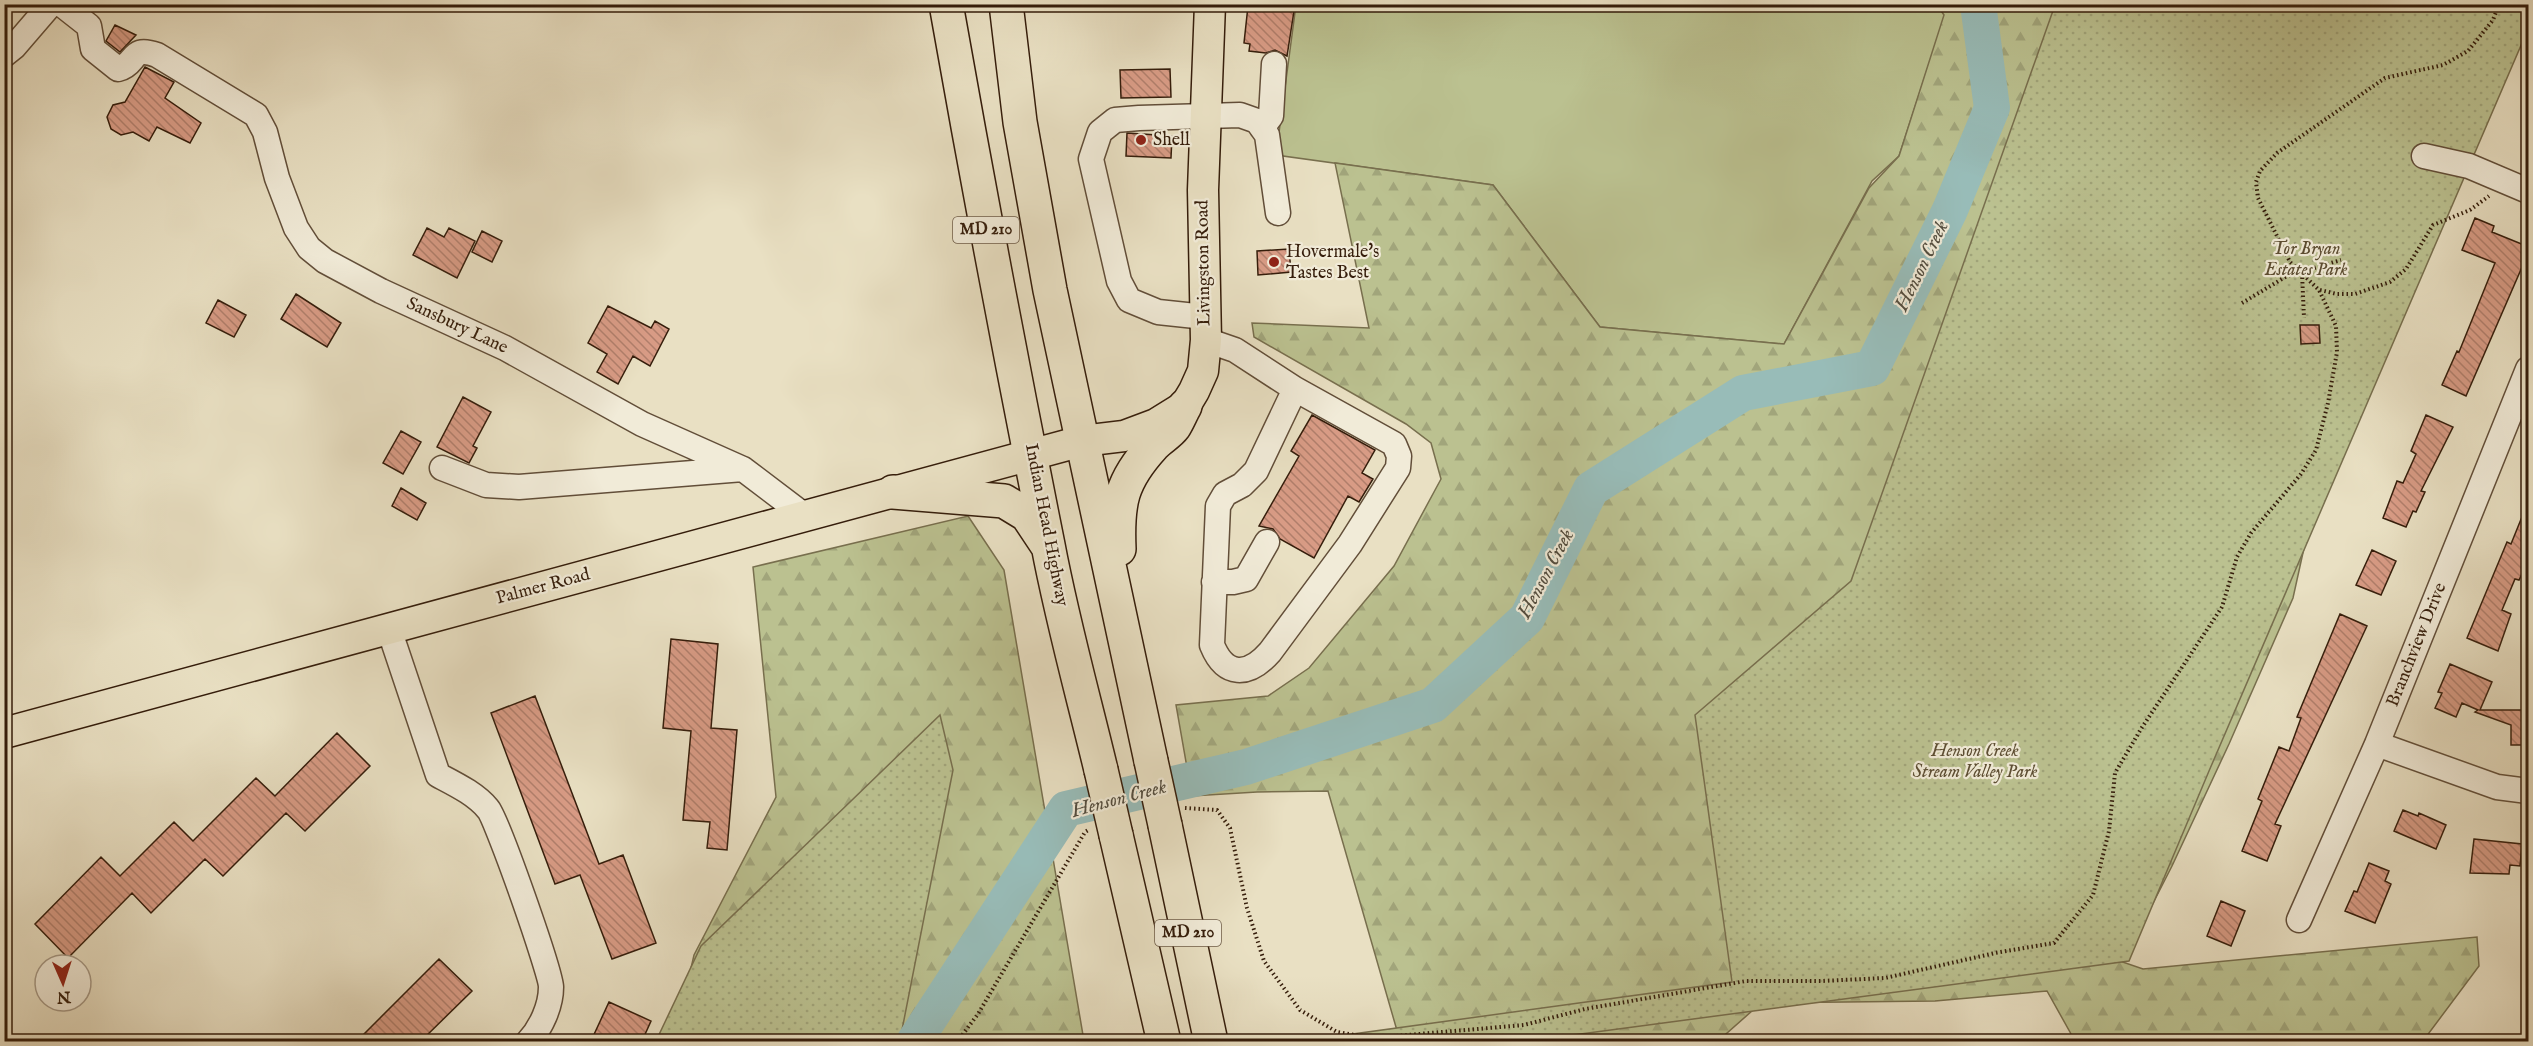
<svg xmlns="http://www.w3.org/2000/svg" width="2533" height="1046" viewBox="0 0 2533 1046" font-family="'IM FELL English',serif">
<defs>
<pattern id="forest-firs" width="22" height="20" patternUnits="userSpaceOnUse" patternTransform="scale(1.5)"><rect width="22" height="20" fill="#bbc190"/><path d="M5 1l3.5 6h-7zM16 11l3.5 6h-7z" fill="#a1a57b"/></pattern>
<pattern id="park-dots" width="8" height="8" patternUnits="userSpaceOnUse" patternTransform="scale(1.5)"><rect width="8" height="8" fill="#bbc190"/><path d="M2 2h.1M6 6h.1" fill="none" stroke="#a1a57b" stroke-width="1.8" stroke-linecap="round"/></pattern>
<pattern id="building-back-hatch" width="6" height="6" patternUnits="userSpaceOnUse" patternTransform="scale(1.5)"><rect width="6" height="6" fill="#d89b85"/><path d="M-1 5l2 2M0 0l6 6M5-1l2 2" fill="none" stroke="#b07e6b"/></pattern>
</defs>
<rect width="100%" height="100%" fill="#e9e0c3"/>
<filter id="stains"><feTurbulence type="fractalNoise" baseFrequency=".00333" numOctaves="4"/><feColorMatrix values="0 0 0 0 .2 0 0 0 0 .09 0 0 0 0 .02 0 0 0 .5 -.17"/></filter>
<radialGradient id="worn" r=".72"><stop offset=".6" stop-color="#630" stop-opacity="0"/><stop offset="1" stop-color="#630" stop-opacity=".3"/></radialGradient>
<path fill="#bbc190" stroke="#786f4e" stroke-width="1.5" d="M1937,4L1945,15L1899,156L1872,181L1784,344L1600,327L1493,185L1276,155L1296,5Z"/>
<path fill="url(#forest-firs)" stroke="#786f4e" stroke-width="1.5" d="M1937,5H2379L2306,539L2293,598L2229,744L2172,866L2151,907L2102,955L2143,969L2477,937L2479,966L2423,1041H2075L2047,991L1935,1001L1761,1003L1718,1041H1400L1328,791L1257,792L1192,796L1176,705L1268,696L1309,668L1394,566L1441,479L1431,443L1406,424L1254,337L1252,323L1369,328L1335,163L1493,185L1600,327L1784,344L1869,188L1899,156L1944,15Z
M968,516L1004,570L1084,1041L674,1042L694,955L776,797L753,567Z"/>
<path fill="url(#park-dots)" stroke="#786f4e" stroke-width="1.5" d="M2055,5H2528V29L2209,771L2129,961L1528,1041L1325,1042L1324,1038L1732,982L1695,715L1851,581Z
M940,715L953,770L901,1035L908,1041H656L701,946Z"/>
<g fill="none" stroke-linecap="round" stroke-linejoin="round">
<path stroke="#98bcb8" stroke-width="36" d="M914,1042L1066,809L1246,767L1433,705L1527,618L1591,489L1743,393L1872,368L1950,210L1992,108L1978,4"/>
</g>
<path fill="url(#building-back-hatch)" stroke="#351d0b" stroke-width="1.5" d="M1248,6L1294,11L1287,56L1275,50L1266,53L1249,51L1250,44L1244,43Z
M115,25L136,35L120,52L106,41Z
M145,67L174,82L165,98L201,123L190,143L157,127L149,141L133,132L121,135L111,129L107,117L113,105L125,102Z
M1170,69L1171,97L1121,98L1120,70Z
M1127,133L1172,136L1171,158L1126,156Z
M2475,218L2494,226L2492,232L2529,247V251L2466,396L2442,385L2457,351L2459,352L2495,263L2462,250Z
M427,228L444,237L449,228L475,241L457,278L413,255Z
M482,231L502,241L492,262L472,252Z
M1289,249L1291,272L1258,275L1257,251Z
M296,294L341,323L327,347L281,319Z
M218,300L246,315L234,337L206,323Z
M608,306L651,328L655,321L669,329L650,366L633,356L618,384L597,372L607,354L588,343Z
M2300,325H2319L2320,343L2301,344Z
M463,397L491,412L473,446L477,448L469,463L437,447Z
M1312,415L1375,450L1362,473L1373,479L1359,502L1348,496L1314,558L1280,539L1273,529L1259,526L1299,456L1291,451Z
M2426,415L2453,427L2421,491L2425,492L2416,512L2413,511L2406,527L2383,518L2397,481L2403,483L2416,454L2411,451Z
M401,431L421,442L403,474L383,463Z
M401,488L426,503L417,520L392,506Z
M2528,502L2529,559L2519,580L2515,579L2502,610L2511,614L2498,651L2467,638L2507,542L2511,544Z
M2372,550L2396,561L2381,595L2356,585Z
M2340,614L2367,626L2275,824L2281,826L2267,861L2242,851L2262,801L2258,799L2279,747L2289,751L2301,718L2297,717Z
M671,639L718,644L711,728L737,730L727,850L707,848L710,822L683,820L691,731L663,728Z
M2450,664L2492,682L2480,710H2529V745H2511V725L2475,712L2478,710L2462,703L2456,717L2435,708L2442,693L2438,692Z
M535,696L599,864L623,855L656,943L612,959L580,875L555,884L491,713Z
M337,733L370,766L305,831L286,813L223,876L205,859L151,913L132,893L68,958L35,924L101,857L120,876L174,822L193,841L256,778L275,796Z
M2403,810L2418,816L2419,813L2446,825L2436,849L2394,831Z
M2474,839L2522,844L2520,866L2510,865L2509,874L2470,873Z
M2369,863L2389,871L2385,881L2391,884L2375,923L2345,911L2354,891L2357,892Z
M2221,901L2245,911L2231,946L2207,936Z
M439,959L472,991L421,1041H357Z
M609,1002L651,1021L642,1041H591Z"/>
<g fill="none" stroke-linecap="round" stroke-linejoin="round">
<defs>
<path id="minor" d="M61,4L89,26L93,49L118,69C138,64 129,45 157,55L256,115L265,132L277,178L296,228L309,248L325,261L381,291L505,348L642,424L743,469L805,516
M4,55L14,47L51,4
M1262,128L1271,116L1274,64
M2424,156L2469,166L2528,191
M1205,317L1158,312L1129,300L1119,281L1091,159L1100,132L1115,120L1139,118L1240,115L1257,121L1267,135L1278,213
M1206,340L1235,350L1295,389L1394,444L1399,456L1398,468L1350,544L1270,652C1248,677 1225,677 1212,645L1218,506L1225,494L1242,485L1256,471L1295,389
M442,468L486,485L519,487L743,469
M1214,582H1233L1246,579L1267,542
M389,629L438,775C455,784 476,794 488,809C497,819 551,973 551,987C551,1006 541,1028 528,1042
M2377,744L2497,787L2528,791
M2299,920L2377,744L2528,369"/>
<path id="major" d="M4,733L1082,441L1124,436L1156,424L1185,406L1194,391L1203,371L1206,340L1203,190L1210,4"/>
<path id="highway" d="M946,4C978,185 1012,365 1048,545C1062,620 1083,695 1101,770
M1006,4L1020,122L1050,290L1151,761
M893,492L1004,501L1027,515L1047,545
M1119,549C1117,503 1121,481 1153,446C1159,439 1169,434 1174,427C1178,421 1181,413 1185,406
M1165,825L1211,1042
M1116,835L1164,1042"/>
</defs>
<use href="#minor" stroke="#624e39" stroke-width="27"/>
<use href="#major" stroke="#351d0b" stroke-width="33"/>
<use href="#highway" stroke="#351d0b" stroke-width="36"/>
<path stroke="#351d0b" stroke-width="4" stroke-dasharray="1.5 3" stroke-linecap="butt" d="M2302,273L2304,318
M2320,290L2337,294H2355L2390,282L2406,269L2433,225L2470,210L2489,196
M2242,303L2287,276L2341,260
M1185,808L1217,810L1230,828L1247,908L1264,961L1300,1010L1337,1032L1372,1038L1524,1025L1585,1009L1746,981H1821L1885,978L1995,953L2054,943L2093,895L2109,831L2115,773L2141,729L2222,607L2237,557L2251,533L2301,474L2316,450L2328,403L2337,352L2336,326L2319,290L2290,262L2258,198L2256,182L2260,171L2277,153L2385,78L2443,65L2468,51L2493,20L2499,4
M957,1042L978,1014L1085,832L1090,829"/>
<use href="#minor" stroke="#f1ebd8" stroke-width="24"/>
<use href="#major" stroke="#e9e0c3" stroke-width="30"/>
<use href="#highway" stroke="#e9e0c3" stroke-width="33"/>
<defs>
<path id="highway-bridge" d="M1151,761L1165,825
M1101,770L1116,835"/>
</defs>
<use href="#highway-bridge" stroke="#351d0b" stroke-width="36" stroke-linecap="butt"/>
<use href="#highway-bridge" stroke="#e9e0c3" stroke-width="33"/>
</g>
<g fill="#8f2418" stroke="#f1ebd8" stroke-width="2">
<circle cx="1141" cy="140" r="6"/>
<circle cx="1274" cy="262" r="6"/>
</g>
<g text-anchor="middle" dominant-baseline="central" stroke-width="4.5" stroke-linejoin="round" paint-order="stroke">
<g fill="#f1ebd8" stroke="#6d5b48" stroke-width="1.5">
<rect x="953" y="217" width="66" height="26" rx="4.5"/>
<rect x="1155" y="920" width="66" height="26" rx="4.5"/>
</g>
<g font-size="16" font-weight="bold" fill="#351d0b">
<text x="986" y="230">MD 210</text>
<text x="1188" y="933">MD 210</text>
</g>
<g font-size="18" fill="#351d0b" stroke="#f1ebd8" text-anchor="start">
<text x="1153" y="140">Shell</text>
<text x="1286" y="252">Hovermale's<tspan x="1286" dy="21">Tastes Best</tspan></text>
</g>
<g font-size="18" font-style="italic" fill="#5d4e33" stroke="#f1ebd8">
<text x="2306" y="249">Tor Bryan<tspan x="2306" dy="21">Estates Park</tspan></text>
<text x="1975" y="751">Henson Creek<tspan x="1975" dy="21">Stream Valley Park</tspan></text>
</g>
<g font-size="18" fill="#351d0b" stroke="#f1ebd8">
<text transform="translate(1204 263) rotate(-91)">Livingston Road</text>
<text transform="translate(457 326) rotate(25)">Sansbury Lane</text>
<text transform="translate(1046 525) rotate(79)">Indian Head Highway</text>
<text transform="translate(543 587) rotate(-15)">Palmer Road</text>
<text transform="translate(2417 645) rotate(-68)">Branchview Drive</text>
</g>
<g font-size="20" font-style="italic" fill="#534d3f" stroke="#f1ebd8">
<text transform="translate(1922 266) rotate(-64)">Henson Creek</text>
<text transform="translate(1546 574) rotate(-62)">Henson Creek</text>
<text transform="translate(1119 799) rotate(-15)">Henson Creek</text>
</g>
</g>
<rect width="2533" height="1046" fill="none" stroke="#e9e0c3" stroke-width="24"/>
<rect x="6" y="6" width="2521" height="1034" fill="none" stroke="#351d0b" stroke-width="3"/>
<rect x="12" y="12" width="2509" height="1022" fill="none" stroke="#351d0b" stroke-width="1.5"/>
<g transform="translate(63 983) rotate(177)"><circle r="28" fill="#f1ebd8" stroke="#a69986" stroke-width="1.5"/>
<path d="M0-4.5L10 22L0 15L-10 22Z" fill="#8f2418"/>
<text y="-9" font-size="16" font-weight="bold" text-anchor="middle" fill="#351d0b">N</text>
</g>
<rect width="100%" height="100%" filter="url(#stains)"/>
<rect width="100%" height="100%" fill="url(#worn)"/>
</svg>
